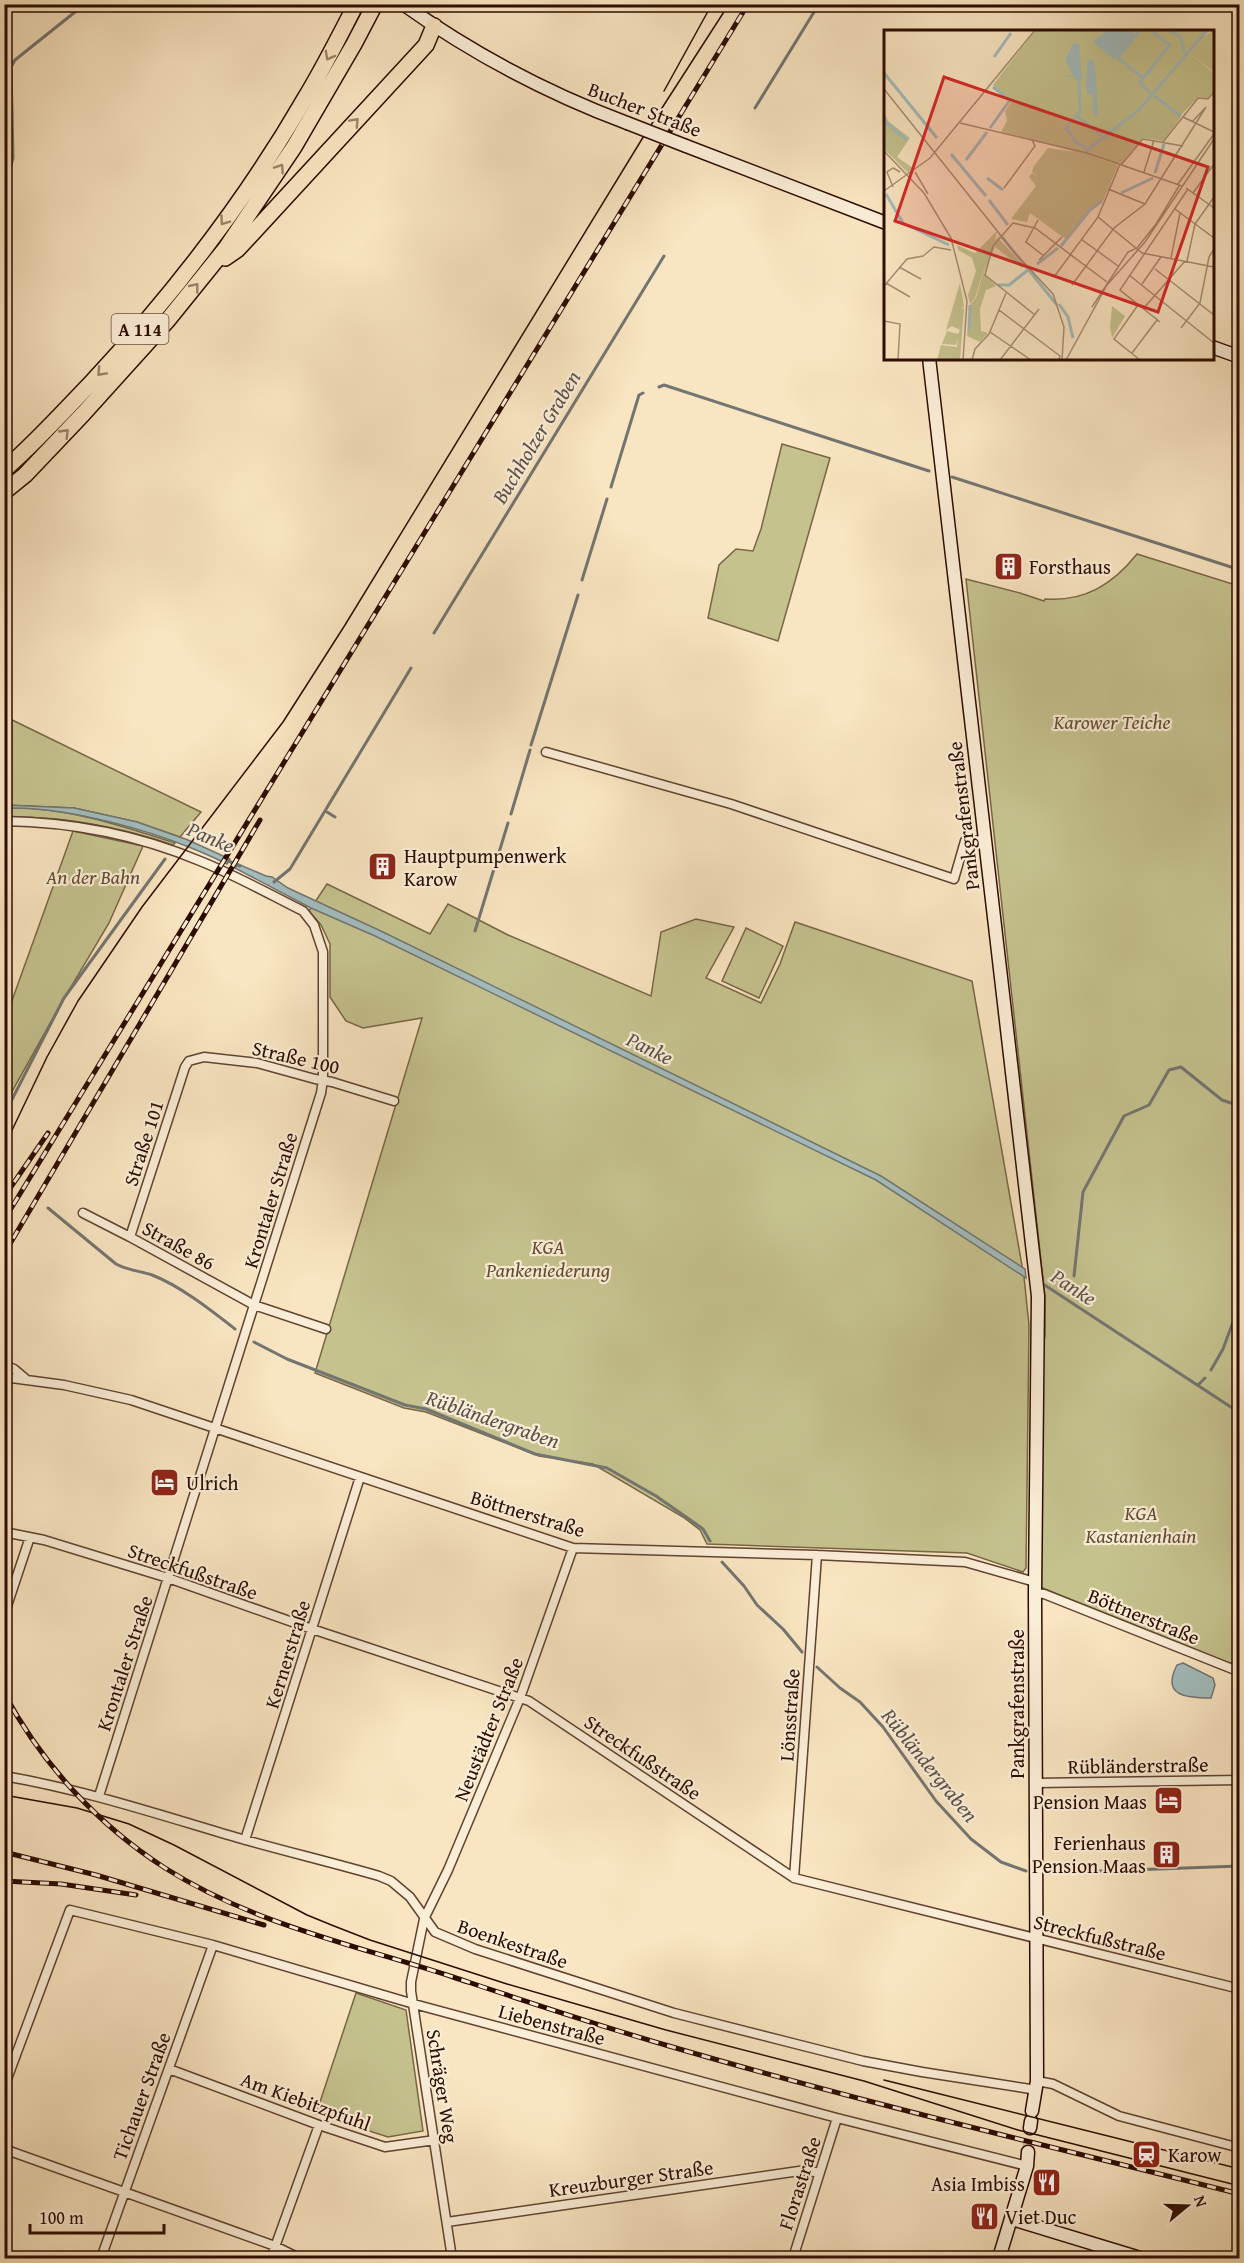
<svg xmlns="http://www.w3.org/2000/svg" width="1244" height="2263" viewBox="0 0 1244 2263" font-family="'Gentium Book Plus',serif">
<rect width="100%" height="100%" fill="#f9e5c1"/>
<filter id="stains"><feTurbulence type="fractalNoise" baseFrequency=".00333" numOctaves="4"/><feColorMatrix values="0 0 0 0 .2 0 0 0 0 .09 0 0 0 0 .02 0 0 0 .5 -.17"/></filter>
<radialGradient id="worn" r=".72"><stop offset=".6" stop-color="#630" stop-opacity="0"/><stop offset="1" stop-color="#630" stop-opacity=".3"/></radialGradient>
<path fill="#c5c28e" stroke="#786647" stroke-width="1.5" d="M782,444L830,458L778,641L708,618L719,565L736,549L753,551L761,529Z
M1137,554L1239,586V1667L1040,1587L1042,1351L1045,1336V1297L966,579L1020,593L1044,601L1045,599C1085,602 1113,584 1137,554Z
M4,716L201,812L180,837L137,822L74,808L5,805Z
M4,808C63,806 120,825 175,843L173,845C118,826 63,816 5,817Z
M73,831L143,846L109,923L62,1002L5,1104V1020Z
M327,884L430,934L448,904L508,935L651,996L661,932L696,919L734,927L706,978L761,1003L780,964L795,922L972,981L1024,1277L1029,1325L1026,1568L1023,1572L967,1553L707,1544L700,1530L683,1517L593,1464L539,1456L426,1412L404,1408L315,1373L422,1018L363,1028L346,1021L330,997V944L321,925L309,911Z
M746,928L783,946L759,998L722,981Z
M356,1993L406,2010L423,2131L388,2137L316,2114Z"/>
<path fill="#a2bcbd" stroke="#737571" stroke-width="1.5" d="M5,805L74,808L137,822L188,840L230,859L227,864C167,834 71,806 5,808Z
M238,864L266,876L272,877L288,888L383,932L881,1176L1025,1269L1026,1278L876,1180L375,936L311,908L235,868Z
M1183,1663L1213,1678L1215,1685L1211,1698C1186,1698 1161,1696 1177,1665Z"/>
<g fill="none" stroke-linecap="round" stroke-linejoin="round">
<path stroke="#737571" stroke-width="3" d="M755,108L819,4
M4,188L13,158L11,67L15,60L85,4
M659,387L664,385L929,471
M952,477L1231,567H1236L1240,560
M611,487L639,395L643,393
M582,580L607,499
M434,633L664,256
M531,745L578,595
M327,812L335,817
M511,814L530,750
M226,860L240,866
M274,882L290,869L411,668
M475,931L508,823
M4,1115L64,998L165,859
M48,1208L116,1264C127,1270 140,1271 152,1275C179,1285 212,1311 235,1329
M1074,1276L1083,1192L1124,1116L1149,1105L1169,1070L1181,1067L1222,1100L1240,1106
M1040,1282L1240,1413
M254,1342L287,1359L405,1405L426,1409L535,1454L607,1468L656,1496L696,1524L703,1529L710,1541
M1211,1370L1223,1349L1240,1303
M1198,1385L1205,1378
M722,1562L744,1586L757,1605L783,1629L802,1652
M817,1667L840,1688L860,1702L883,1727L936,1801L971,1839L1001,1862L1026,1871
M1047,1873L1240,1866"/>
<path stroke="#dac4a4" stroke-width="12" stroke-dasharray="12 6" stroke-linecap="butt" d="M1028,2152L1030,2128"/>
<defs>
<path id="street" d="M546,752L731,804L954,879L965,841L986,840
M4,821C72,822 138,835 200,861C235,875 269,894 303,911L314,925L323,952V1080L321,1093L99,1796
M83,1213L130,1237L254,1305L326,1329
M130,1237L185,1067L189,1061L204,1057L257,1063L315,1079L332,1082L394,1101
M4,1365L14,1369L27,1380
M4,1377L64,1385L131,1400L573,1548L817,1555L965,1562L1035,1582
M4,1532L44,1540L168,1578L312,1629L529,1701L794,1878L1240,1989
M1035,1593L1044,1594L1240,1672
M4,1615L30,1537
M4,1776C86,1790 163,1816 242,1839C288,1852 334,1863 379,1876L391,1881L410,1897L435,1932L475,1949L674,2013L788,2042L863,2061L922,2072L1037,2090
M1036,1783L1240,1780
M245,1840L360,1477
M794,1878L817,1555
M169,2069L319,2125L385,2147L435,2140
M1037,2081L1053,2084L1119,2116L1240,2148
M4,2087L70,1910L213,1945L414,2004L837,2118L1027,2166
M4,2149L275,2246L299,2258
M447,2222L806,2170L819,2173
M101,2258L213,1945
M271,2258L319,2125
M452,2258L411,1991V1982L424,1919L448,1870L520,1698L573,1548
M793,2258L837,2118"/>
<path id="secondary" d="M403,4C473,54 547,93 627,123
M686,146L886,223
M1212,347L1240,357
M929,358L1038,1296L1035,1593L1037,2081L1032,2111
M1030,2128L1031,2121
M1012,2219L1140,2258
M999,2258L1027,2166L1028,2152"/>
<path id="highway" d="M225,258L238,249L426,45L434,26
M4,470C35,443 63,412 91,383C171,297 245,202 304,100C323,69 339,37 356,4
M4,492L25,475L83,414L167,321L226,248L294,147L354,44L375,4"/>
</defs>
<use href="#street" stroke="#5f4230" stroke-width="11"/>
<use href="#secondary" stroke="#2c0b00" stroke-width="15"/>
<use href="#highway" stroke="#2c0b00" stroke-width="18"/>
<use href="#street" stroke="#fbeed7" stroke-width="8"/>
<use href="#secondary" stroke="#fbeed7" stroke-width="12"/>
<use href="#highway" stroke="#f9e5c1" stroke-width="15"/>
<path stroke="#2c0b00" stroke-width="1.5" d="M664,91L712,4
M4,1147L47,1057L78,1001L142,907L283,722L345,625L642,139L729,4
M4,1795L77,1808L129,1824L174,1845L307,1915L334,1926L370,1940L507,1984L666,2030L864,2081L1018,2130L1240,2186
M884,2080L1240,2169"/>
<defs>
<path id="rail" d="M4,1197L48,1133
M4,1220L748,4
M4,1254L260,820
M4,1693C42,1764 98,1825 165,1868C253,1924 355,1945 453,1977C525,2001 596,2025 669,2046C857,2101 1049,2146 1240,2194
M4,1852L96,1875L264,1925
M4,1881L61,1884L136,1895"/>
</defs>
<use href="#rail" stroke="#2c0b00" stroke-width="5"/>
<use href="#rail" stroke="#fbeed7" stroke-width="3" stroke-dasharray="9" stroke-linecap="butt"/>
<defs>
<path id="secondary-bridge" d="M627,123L686,146"/>
</defs>
<use href="#secondary-bridge" stroke="#2c0b00" stroke-width="15" stroke-linecap="butt"/>
<use href="#secondary-bridge" stroke="#fbeed7" stroke-width="12"/>
</g>
<defs><path id="oneway-chevron" d="M-2-3.5L2.5 0L-2 3.5" fill="none" stroke-width="1.6" stroke-linecap="round" stroke-linejoin="round" transform="scale(1.5)"/></defs>
<g stroke="#9d836a">
<use href="#oneway-chevron" transform="translate(329 56) rotate(119)"/>
<use href="#oneway-chevron" transform="translate(355 122) rotate(-47)"/>
<use href="#oneway-chevron" transform="translate(280 168) rotate(-56)"/>
<use href="#oneway-chevron" transform="translate(224 221) rotate(125)"/>
<use href="#oneway-chevron" transform="translate(195 287) rotate(-51)"/>
<use href="#oneway-chevron" transform="translate(101 372) rotate(133)"/>
<use href="#oneway-chevron" transform="translate(65 433) rotate(-46)"/>
</g>
<defs>
<symbol id="building-square" viewBox="-11 -11 22 22"><rect x="-9" y="-9" width="18" height="18" rx="4" fill="#8f2418" stroke="#fbeed7"/><path d="M-4-6H4V6H1V3H-1V6H-4ZM-2.5-4.3h1.7v1.8h-1.7ZM.8-4.3h1.7v1.8H.8ZM-2.5-1h1.7V.8h-1.7ZM.8-1h1.7V.8H.8Z" fill="#fff"/></symbol>
<symbol id="hotel-square" viewBox="-11 -11 22 22"><rect x="-9" y="-9" width="18" height="18" rx="4" fill="#8f2418" stroke="#fbeed7"/><path d="M-6-4.5h1.5V1H6V5H4.5V3h-9V5H-6ZM-4 0a1.8 1.8 0 1 1 3.6 0ZM.5 0V-2.5h3Q6-2.5 6 0Z" fill="#fff"/></symbol>
<symbol id="station-square" viewBox="-11 -11 22 22"><rect x="-9" y="-9" width="18" height="18" rx="4" fill="#8f2418" stroke="#fbeed7"/><path d="M-3-6H3Q5-6 5-4V2Q5 4 3 4L4.5 6H3L1.5 4h-3L-3 6H-4.5L-3 4Q-5 4-5 2V-4Q-5-6-3-6ZM-3.5-4v3h7v-3ZM-3.5 1v1.5H-2V1ZM2 1v1.5H3.5V1Z" fill="#fff"/></symbol>
<symbol id="restaurant-square" viewBox="-11 -11 22 22"><rect x="-9" y="-9" width="18" height="18" rx="4" fill="#8f2418" stroke="#fbeed7"/><path d="M-5-6h1v4h1v-4h1v4h1v-4h1v5L-1.5 .5V6h-2V.5L-5-1ZM5-6V6H3V1.5H1.5Q1.5-4 5-6Z" fill="#fff"/></symbol>
</defs>
<g fill-rule="evenodd">
<use href="#building-square" x="992" y="550" width="33" height="33"/>
<use href="#building-square" x="366" y="850" width="33" height="33"/>
<use href="#hotel-square" x="148" y="1466" width="33" height="33"/>
<use href="#hotel-square" x="1152" y="1784" width="33" height="33"/>
<use href="#building-square" x="1150" y="1838" width="33" height="33"/>
<use href="#station-square" x="1130" y="2138" width="33" height="33"/>
<use href="#restaurant-square" x="1030" y="2166" width="33" height="33"/>
<use href="#restaurant-square" x="968" y="2200" width="33" height="33"/>
</g>
<g text-anchor="middle" dominant-baseline="central" stroke-width="4.5" stroke-linejoin="round" paint-order="stroke">
<rect fill="#fbeed7" stroke="#6a4f40" stroke-width="1.5" x="111.5" y="314" width="57" height="30" rx="4.5"/>
<g font-size="18" font-weight="bold" fill="#2c0b00">
<text x="140" y="329">A 114</text>
</g>
<g font-size="20" fill="#2c0b00" stroke="#fbeed7">
<text transform="translate(645 109) rotate(21)">Bucher Straße</text>
<text transform="translate(963 816) rotate(-97)">Pankgrafenstraße</text>
<text transform="translate(296 1057) rotate(13)">Straße 100</text>
<text transform="translate(143 1143) rotate(-72)">Straße 101</text>
<text transform="translate(270 1200) rotate(-73)">Krontaler Straße</text>
<text transform="translate(179 1245) rotate(29)">Straße 86</text>
<text transform="translate(528 1513) rotate(17)">Böttnerstraße</text>
<text transform="translate(193 1571) rotate(19)">Streckfußstraße</text>
<text transform="translate(1144 1616) rotate(22)">Böttnerstraße</text>
<text transform="translate(287 1654) rotate(-73)">Kernerstraße</text>
<text transform="translate(124 1663) rotate(-72)">Krontaler Straße</text>
<text transform="translate(1016 1704) rotate(-90)">Pankgrafenstraße</text>
<text transform="translate(789 1715) rotate(-86)">Lönsstraße</text>
<text transform="translate(488 1729) rotate(-68)">Neustädter Straße</text>
<text transform="translate(643 1757) rotate(34)">Streckfußstraße</text>
<text transform="translate(1138 1765) rotate(-1)">Rübländerstraße</text>
<text transform="translate(1100 1937) rotate(14)">Streckfußstraße</text>
<text transform="translate(513 1943) rotate(19)">Boenkestraße</text>
<text transform="translate(552 2024) rotate(15)">Liebenstraße</text>
<text transform="translate(443 2086) rotate(81)">Schräger Weg</text>
<text transform="translate(141 2096) rotate(-70)">Tichauer Straße</text>
<text transform="translate(306 2101) rotate(20)">Am Kiebitzpfuhl</text>
<text transform="translate(631 2178) rotate(-8)">Kreuzburger Straße</text>
<text transform="translate(799 2183) rotate(-72)">Florastraße</text>
</g>
<g font-size="20" fill="#2c0b00" stroke="#fbeed7" text-anchor="start">
<text x="1029" y="566">Forsthaus</text>
<text x="404" y="855">Hauptpumpenwerk<tspan x="404" dy="23">Karow</tspan></text>
<text x="186" y="1482">Ulrich</text>
<text x="1147" y="1801" text-anchor="end">Pension Maas</text>
<text x="1146" y="1842" text-anchor="end">Ferienhaus<tspan x="1146" dy="23">Pension Maas</tspan></text>
<text x="1168" y="2154">Karow</text>
<text x="1025" y="2183" text-anchor="end">Asia Imbiss</text>
<text x="1005" y="2216">Viet Duc</text>
</g>
<g font-size="20" font-style="italic" fill="#624b32" stroke="#fbeed7">
<text x="1112" y="721">Karower Teiche</text>
<text x="93" y="876">An der Bahn</text>
<text x="548" y="1246">KGA<tspan x="548" dy="23">Pankeniederung</tspan></text>
<text x="1141" y="1512">KGA<tspan x="1141" dy="23">Kastanienhain</tspan></text>
</g>
<g font-size="21" font-style="italic" fill="#5b524c" stroke="#fbeed7">
<text transform="translate(536 437) rotate(-59)">Buchholzer Graben</text>
<text transform="translate(211 837) rotate(23)">Panke</text>
<text transform="translate(650 1048) rotate(26)">Panke</text>
<text transform="translate(1074 1287) rotate(33)">Panke</text>
<text transform="translate(493 1419) rotate(19)">Rübländergraben</text>
<text transform="translate(930 1765) rotate(51)">Rübländergraben</text>
</g>
</g>
<g transform="translate(884 30)">
<rect width="330" height="330" fill="#f9e5c1"/>
<path d="M151,0H327L320,6L330,0V42L304,22L330,43V61L324,69L314,67L297,85L276,69L297,87L279,111L259,108L237,134L117,102L123,91L121,81L128,71L109,55ZM0,81L4,91L26,108L13,127L29,138L25,144L0,119ZM164,118L200,123L234,135L219,171L205,181L183,210L146,183L143,192L127,189L152,156L145,147L148,143L154,147L148,142L150,136ZM113,201L111,210L116,205L100,243L112,256L102,260L96,279L97,301L104,303L96,312L83,306L86,275L92,268L103,229L91,268L86,274L84,265L92,241L88,228L74,220L73,215L91,223ZM115,209L140,236L138,238L110,216ZM76,253L80,276L77,280L80,278L76,330H53L57,315L73,317L74,308L72,315L58,314L63,301L74,304L76,300L68,296L62,300ZM228,276L241,286L228,308L226,297Z" fill="#c5c28e"/>
<path d="M223,0H249L250,6L230,30L209,12ZM195,13L198,48L195,55L190,47L180,45H189L181,31L189,14ZM204,29L209,30L212,45L214,84L209,86V64H203L202,55Z" fill="#a2bcbd"/>
<path fill="none" stroke="#a2bcbd" stroke-width="3" d="M285,0L297,7L300,22M110,27L127,3M242,34L234,28L256,0M242,35L258,47M0,43L53,108M195,54L196,82L182,98L193,113L202,118M266,63L256,52L286,15L269,2M270,66L297,86M194,87L218,105M0,91L23,110M106,98L126,70L109,57M202,121L255,80L323,0M67,124L102,166M82,130L103,102M271,143L280,114M103,148L119,160M237,163L269,148M2,164L19,193L65,215M105,170L124,195M118,207L173,275M177,216L206,180L218,171M153,234L174,218M114,255H125L144,240M175,274L184,287L189,308M85,301L86,275"/>
<path fill="none" stroke="#a78e74" stroke-width="1.5" d="M0,59L130,222L169,264L180,297L178,330M299,87L330,102M76,93L203,123L298,156M279,112L314,68L324,69L330,62M0,121L40,163L67,208L83,271L79,330M237,135L259,109L299,116M31,142L44,164M260,142L270,110M294,154L330,104M9,157L3,142L9,138L16,142M120,158L151,116L148,110M302,158L330,178M224,159L261,174M0,161L46,128L151,0M309,163L330,134M291,179L330,208M214,187L258,223L330,237M154,190L142,212L160,226M197,209L234,236M287,228L296,183M155,230L178,207M303,231L311,194L330,167M15,237L37,249M271,239L330,285M172,244L170,247L214,187L236,134M245,245L330,313M2,253L26,267M258,254L277,227M188,255L230,198L261,174L322,77L308,92M0,256L23,229L39,226L50,217L67,220M254,275L230,309L256,330M208,277L244,222L253,218L272,194L295,156M259,279L301,231M115,280L176,326L175,330M151,285L101,245L109,216L129,193L151,198L223,252M0,291L16,294L14,330M276,292L236,260L304,159M297,298L316,273L325,227L330,219M106,302L147,330M248,323L273,290M88,330L91,319L105,304L122,263M116,330L155,279M182,330L223,255L261,212L330,109"/>
<path fill="#d62828" fill-opacity="0.15" stroke="#d62828" stroke-width="3" d="M60,47L324,137L274,282L11,191Z"/>
<rect width="330" height="330" fill="none" stroke="#2c0b00" stroke-width="3"/>
</g>
<rect width="1244" height="2263" fill="none" stroke="#f9e5c1" stroke-width="24"/>
<rect x="6" y="6" width="1232" height="2251" fill="none" stroke="#2c0b00" stroke-width="3"/>
<rect x="12" y="12" width="1220" height="2239" fill="none" stroke="#2c0b00" stroke-width="1.5"/>
<g transform="translate(1187 2206) rotate(71)" stroke="#fbeed7" stroke-width="4.5" paint-order="stroke">
<path d="M0-4.5L10 22L0 15L-10 22Z" fill="#2c0b00"/>
<text y="-9" font-size="16" font-weight="bold" text-anchor="middle" fill="#2c0b00">N</text>
</g>
<path d="M30 2224v9h134v-9" fill="none" stroke="#2c0b00" stroke-width="3"/>
<text x="39" y="2224" font-size="18" fill="#2c0b00" stroke="#fbeed7" stroke-width="4.5" paint-order="stroke">100 m</text>
<rect width="100%" height="100%" filter="url(#stains)"/>
<rect width="100%" height="100%" fill="url(#worn)"/>
</svg>
